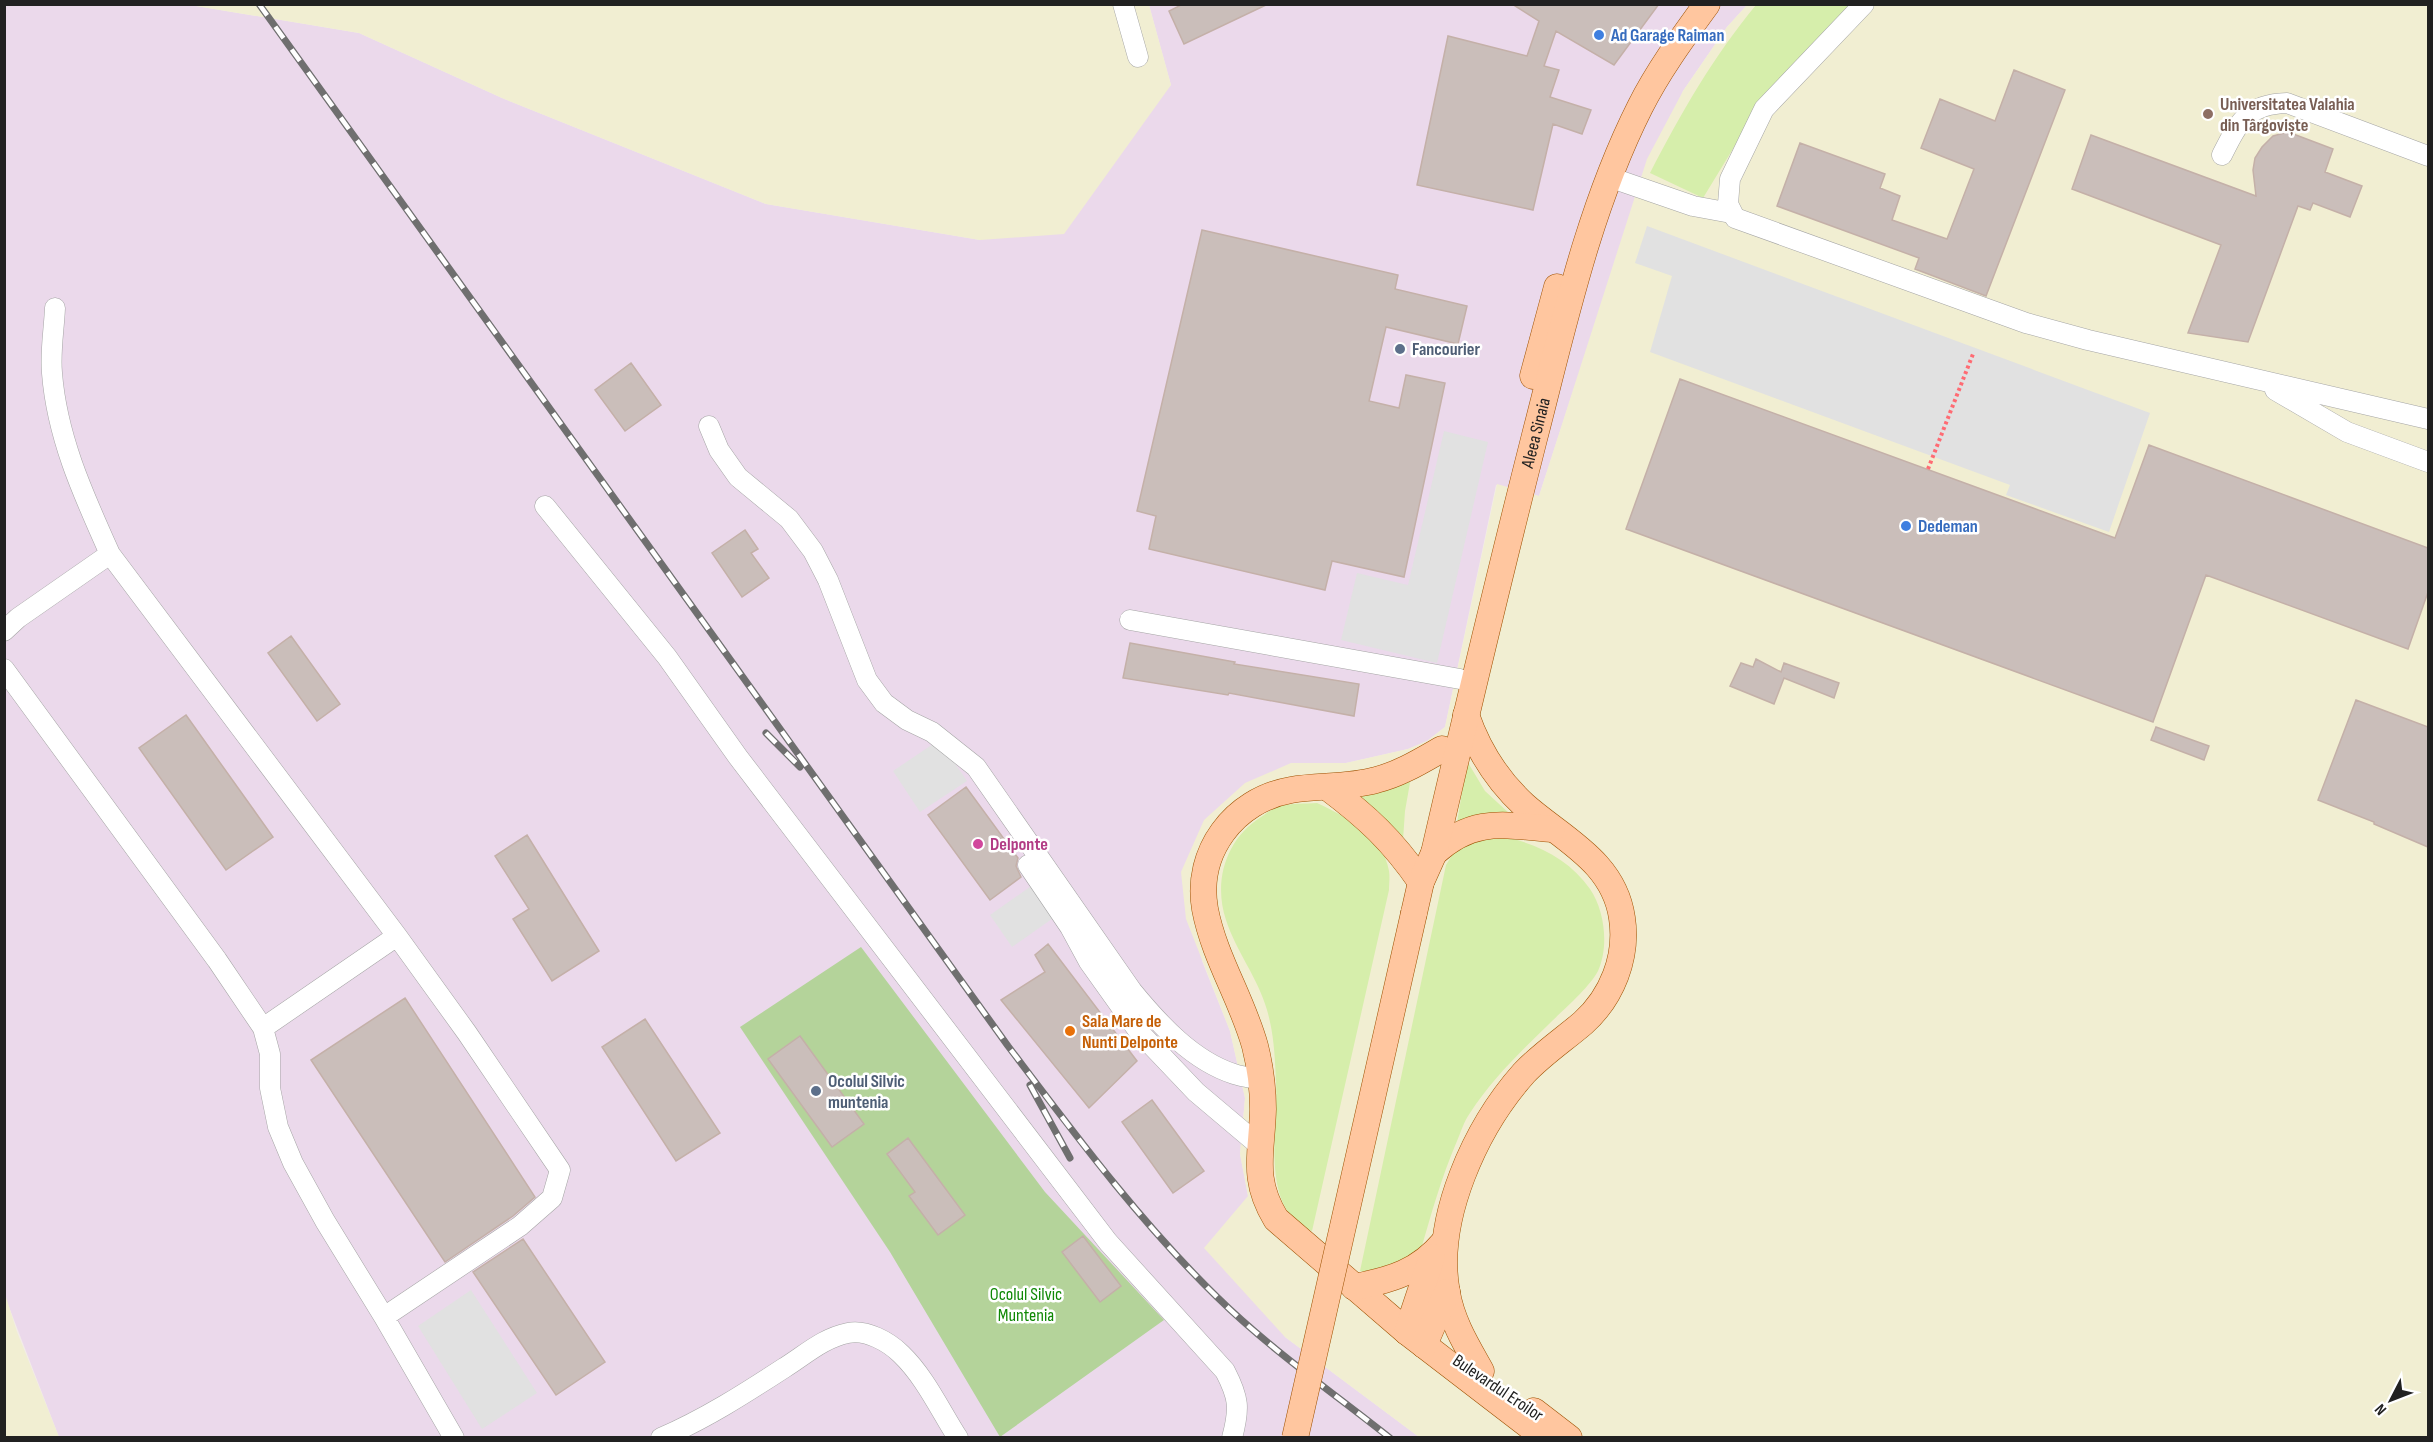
<svg xmlns="http://www.w3.org/2000/svg" width="2433" height="1442" viewBox="0 0 2433 1442" font-family="'Sofia Sans Condensed',sans-serif">
<rect width="100%" height="100%" fill="#f2ece7"/>
<path fill="#ebd9eb" d="M4,5H190L359,33L502,98L766,204L980,240L1171,85L1149,5H1747L1727,27L1683,91L1576,382L1539,496L1496,485L1445,727L1427,741L1408,749L1346,763H1291L1202,961L1230,1031L1245,1098L1240,1154L1248,1196L1285,1337L1419,1437H59L4,1294Z"/>
<path fill="#f1eed2" d="M190,5H1149L1171,85L1064,234L980,240L766,204L502,98L359,33Z
M1747,5H2428V1437H1419L1285,1337L1204,1248L1248,1196L1240,1154L1245,1098L1230,1031L1186,919L1181,872L1204,820L1245,783L1291,763H1346L1408,749L1427,741L1445,727L1497,484L1539,496L1647,159L1683,91L1727,27Z
M5,1294L17,1332L59,1437H5Z"/>
<path fill="#d6eeab" d="M1756,5H1851L1753,116L1703,198L1650,173C1681,113 1713,57 1756,5Z
M1467,761L1485,791L1510,814L1457,823Z
M1411,777L1405,811L1403,840L1353,793Z
M1317,803C1345,816 1384,837 1389,871C1390,877 1389,884 1389,890L1312,1231C1258,1209 1279,1128 1276,1082C1275,1058 1274,1034 1267,1010C1258,978 1236,951 1226,920C1213,881 1226,839 1261,817C1267,813 1274,807 1281,806C1292,803 1305,804 1317,803Z
M1494,835C1532,841 1568,857 1590,889C1605,911 1609,947 1598,971C1590,987 1561,1012 1548,1025C1520,1052 1492,1079 1470,1113C1464,1121 1461,1132 1457,1141C1441,1178 1431,1215 1420,1253L1382,1275L1360,1271L1446,865L1457,847Z"/>
<path fill="#b4d39a" d="M861,947L1045,1192L1164,1320L1000,1437L890,1252L740,1027Z"/>
<path fill="#e1e1e1" d="M1647,226L2150,413L2109,532L2006,495L2010,485L1650,352L1672,276L1635,263Z
M1444,431L1488,442L1437,663L1341,640L1357,573L1408,585Z
M939,740L967,781L920,812L893,771Z
M1037,882L1059,914L1012,947L990,915Z
M471,1290L537,1393L482,1429L418,1326Z"/>
<path fill="#cabeba" stroke="#c4b0a8" stroke-width="1.5" d="M1183,4H1268L1184,44L1169,11Z
M1512,4H1659L1614,65L1556,31L1544,66L1559,70L1550,97L1591,110L1582,134L1553,124L1533,210L1417,185L1448,36L1527,56L1539,21Z
M2014,70L2065,90L1986,296L1915,269L1919,258L1777,206L1800,143L1885,174L1880,188L1900,196L1892,220L1947,239L1974,169L1921,148L1940,99L1995,121Z
M2288,132L2333,149L2325,172L2362,186L2350,217L2313,203L2310,210L2298,206L2248,342L2188,333L2221,245L2072,189L2091,135L2256,196L2253,170L2255,158L2262,147L2273,136Z
M1202,230L1398,275L1395,289L1467,306L1458,344L1386,327L1369,401L1399,408L1406,375L1445,383L1404,577L1332,561L1325,590L1149,549L1156,516L1137,511Z
M631,363L661,405L625,431L595,390Z
M1680,379L2115,538L2149,445L2428,548V592L2408,649L2206,575L2153,722L1626,529Z
M745,530L758,549L751,553L769,578L742,597L712,553Z
M291,636L340,704L317,721L268,653Z
M1130,643L1235,662L1234,664L1359,684L1354,716L1229,693L1228,695L1123,678Z
M1756,659L1781,672L1784,663L1839,683L1834,698L1784,678L1774,704L1730,686L1741,663L1753,667Z
M2356,700L2428,727V847L2374,824V822L2318,800Z
M186,715L273,837L226,870L139,748Z
M2156,727L2209,746L2204,760L2151,740Z
M966,787L1018,858L1016,866L1021,877L990,900L928,815Z
M527,835L599,951L552,981L513,919L529,909L495,856Z
M1048,944L1137,1061L1089,1108L1001,1000L1045,972L1035,955Z
M405,998L535,1197L513,1216L445,1262L311,1060Z
M645,1019L720,1133L676,1161L602,1047Z
M800,1036L864,1124L832,1147L768,1059Z
M1152,1100L1204,1171L1173,1193L1122,1122Z
M908,1138L965,1215L938,1235L909,1196L915,1192L887,1154Z
M1083,1236L1121,1286L1100,1302L1062,1252Z
M523,1239L605,1362L556,1395L473,1272Z"/>
<g fill="none" stroke-linecap="round" stroke-linejoin="round">
<defs>
<path id="minor" d="M1123,4L1138,57
M1864,4L1764,109L1730,179L1728,204L1735,218L2026,323L2088,340L2428,419
M2222,155C2238,123 2247,104 2287,103L2428,156
M1609,177L1693,206L1731,213
M55,308C54,330 50,352 52,373C57,438 84,496 110,554L397,936L467,1033L560,1170L552,1198L520,1226L384,1317
M2275,390L2347,432L2428,462
M709,426L719,450L738,477L789,519L813,551L828,580L867,680L884,703L907,720L932,732L976,767L1132,991C1159,1024 1193,1061 1234,1074C1243,1077 1253,1078 1262,1080
M545,506L667,657L738,757L1108,1242L1225,1371C1239,1398 1240,1408 1232,1438
M1130,620L1460,679
M4,631L18,618L110,554
M4,669L217,960L263,1028L270,1054V1088L278,1127L293,1163L325,1221L384,1317L454,1438
M1028,865L1070,927L1089,962L1139,1032L1196,1092L1260,1146
M263,1028L397,936
M661,1438C705,1419 744,1394 784,1368C805,1355 823,1338 848,1333C866,1329 889,1342 901,1354C925,1377 940,1410 958,1438"/>
<g id="major">
<path d="M1533,376L1557,287"/>
<path d="M1466,715C1478,750 1497,780 1524,805C1562,839 1614,861 1622,918C1628,957 1612,997 1583,1023C1563,1040 1542,1054 1524,1073C1476,1127 1433,1219 1447,1293C1452,1322 1467,1346 1481,1371"/>
<path d="M1442,749C1421,761 1400,774 1376,780C1348,788 1319,785 1291,790C1234,800 1195,852 1205,909C1214,957 1242,999 1255,1046C1260,1066 1263,1088 1263,1109C1262,1153 1251,1178 1276,1219L1407,1332L1545,1438"/>
<path d="M1327,787C1367,817 1392,840 1421,882"/>
<path d="M1434,853C1473,817 1503,825 1552,829"/>
<path id="s1" d="M1414,913L1421,882L1434,853C1466,715 1499,577 1534,439C1563,327 1588,210 1640,107C1658,71 1683,37 1707,4"/>
<path d="M1354,1287C1391,1280 1419,1272 1444,1242"/>
<path d="M1407,1332L1432,1257"/>
<path d="M1424,1345L1447,1292"/>
<path d="M1534,1411L1569,1438"/>
</g>
</defs>
<use href="#minor" stroke="#a5a5a5" stroke-width="21"/>
<use href="#major" stroke="#9e5100" stroke-width="27"/>
<path stroke="#ff6b73" stroke-width="4" stroke-dasharray="3 3" stroke-linecap="butt" d="M1928,469L1973,354"/>
<use href="#minor" stroke="#fff" stroke-width="20"/>
<use href="#major" stroke="#ffc69f" stroke-width="26"/>
<defs>
<path id="rail" d="M259,4L1008,1046C1074,1133 1139,1221 1217,1297C1270,1349 1332,1392 1390,1438
M766,733L800,767
M1030,1085L1070,1158"/>
</defs>
<use href="#rail" stroke="#6f6f6f" stroke-width="7"/>
<use href="#rail" stroke="#fff" stroke-width="4.5" stroke-dasharray="14" stroke-linecap="butt"/>
<defs>
<path id="major-bridge" d="M1295,1438L1414,913"/>
</defs>
<use href="#major-bridge" stroke="#9e5100" stroke-width="27" stroke-linecap="butt"/>
<use href="#major-bridge" stroke="#ffc69f" stroke-width="26"/>
</g>
<g fill="#3f7fe0" stroke="#fff" stroke-width="2">
<circle cx="1599" cy="35" r="6"/>
<circle cx="1906" cy="526" r="6"/>
</g>
<circle fill="#8d6e63" stroke="#fff" stroke-width="2" cx="2208" cy="114" r="6"/>
<g fill="#5c6f8a" stroke="#fff" stroke-width="2">
<circle cx="1400" cy="349" r="6"/>
<circle cx="816" cy="1091" r="6"/>
</g>
<circle fill="#d1479c" stroke="#fff" stroke-width="2" cx="978" cy="844" r="6"/>
<circle fill="#e8710a" stroke="#fff" stroke-width="2" cx="1070" cy="1031" r="6"/>
<g text-anchor="middle" dominant-baseline="central" stroke-width="5" stroke-linejoin="round" paint-order="stroke">
<g font-size="18" font-weight="bold" fill="#366cbe" stroke="#fff" text-anchor="start">
<text x="1611" y="35">Ad Garage Raiman</text>
<text x="1918" y="526">Dedeman</text>
</g>
<g font-size="18" font-weight="bold" fill="#785e54" stroke="#fff" text-anchor="start">
<text x="2220" y="104">Universitatea Valahia<tspan x="2220" dy="21">din Târgoviște</tspan></text>
</g>
<g font-size="18" font-weight="bold" fill="#4e5e75" stroke="#fff" text-anchor="start">
<text x="1412" y="349">Fancourier</text>
<text x="828" y="1081">Ocolul Silvic<tspan x="828" dy="21">muntenia</tspan></text>
</g>
<g font-size="18" fill="#212121" stroke="#fff">
<text stroke="none"><textPath href="#s1" startOffset="496">Aleea Sinaia</textPath></text>
<text transform="translate(1498 1388) rotate(34)">Bulevardul Eroilor</text>
</g>
<g font-size="18" font-weight="bold" fill="#b23c85" stroke="#fff" text-anchor="start">
<text x="990" y="844">Delponte</text>
</g>
<g font-size="18" font-weight="bold" fill="#c56008" stroke="#fff" text-anchor="start">
<text x="1082" y="1021">Sala Mare de<tspan x="1082" dy="21">Nunti Delponte</tspan></text>
</g>
<g font-size="18" fill="#0f8805" stroke="#fff">
<text x="1026" y="1294">Ocolul Silvic<tspan x="1026" dy="21">Muntenia</tspan></text>
</g>
</g>
<rect width="2433" height="1442" fill="none" stroke="#212121" stroke-width="12"/>
<g transform="translate(2391 1400) rotate(228)" stroke="#ffffff" stroke-width="4.5" paint-order="stroke">
<path d="M0-4.5L10 22L0 15L-10 22Z" fill="#212121"/>
<text y="-9" font-size="16" font-weight="bold" text-anchor="middle" fill="#212121">N</text>
</g>
</svg>
